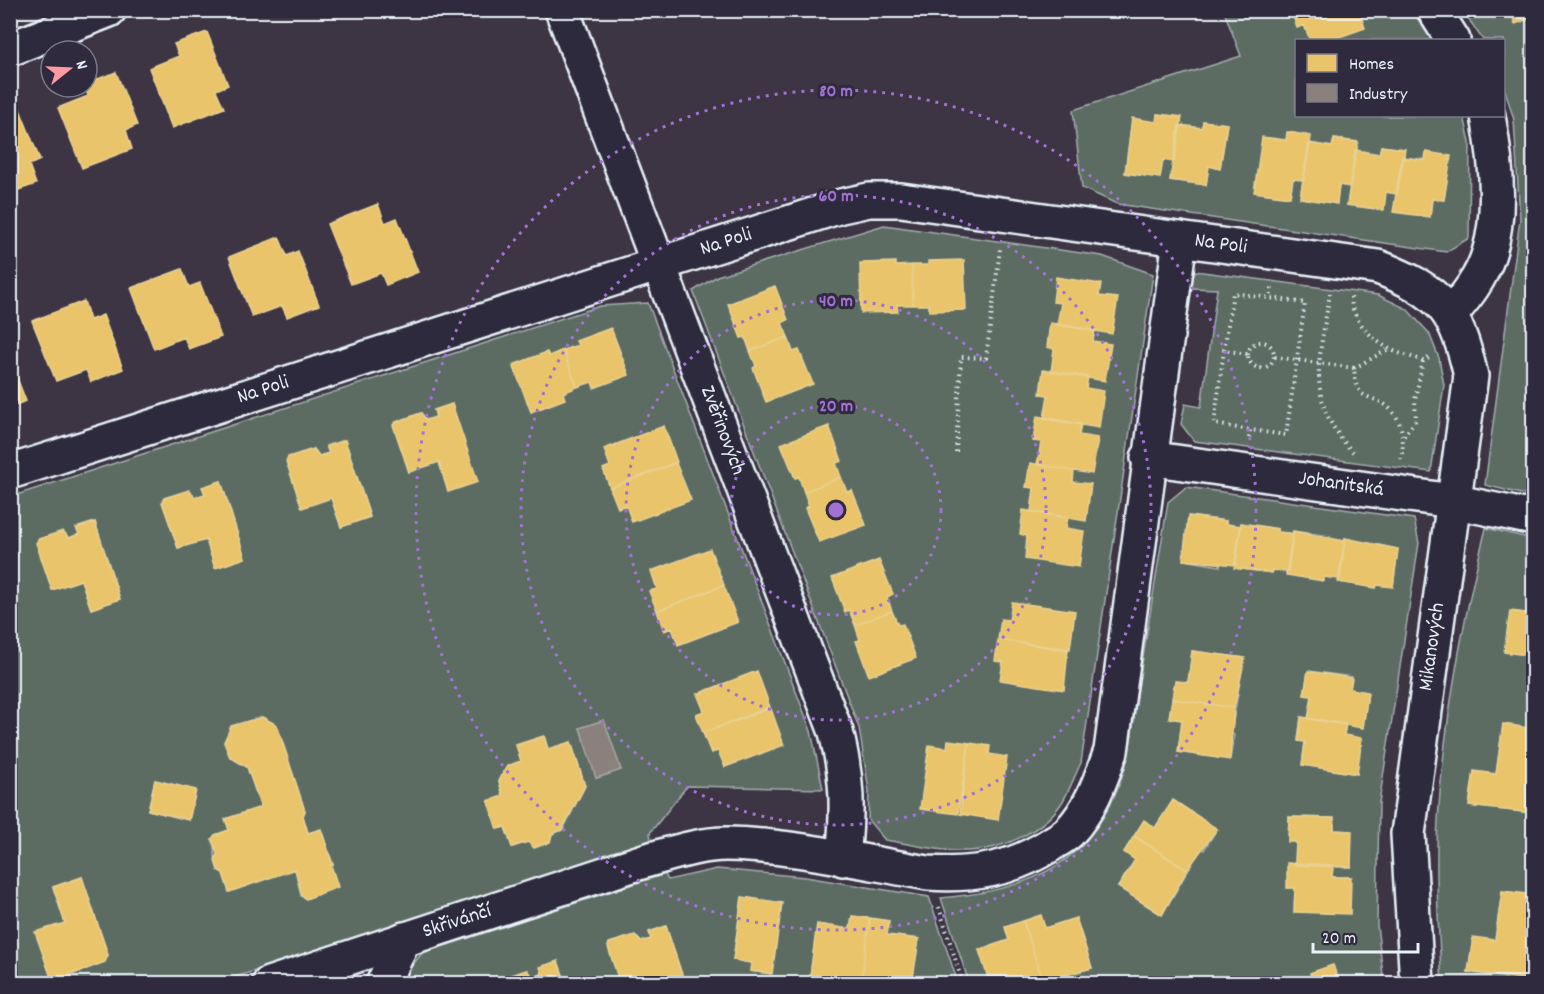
<svg xmlns="http://www.w3.org/2000/svg" width="1544" height="994" viewBox="0 0 1544 994" font-family="Dekko,sans-serif">
<rect width="100%" height="100%" fill="#3d3544"/>
<filter id="ink" filterUnits="userSpaceOnUse"><feTurbulence type="fractalNoise" baseFrequency=".0167" numOctaves="2"/><feDisplacementMap in="SourceGraphic" scale="12" xChannelSelector="R" yChannelSelector="G"/><feConvolveMatrix kernelMatrix="1 2 1 2 8 2 1 2 1" color-interpolation-filters="sRGB"/></filter>
<g filter="url(#ink)">
<path fill="#5d6c64" stroke="#a2aeae" stroke-width="1.5" fill-rule="evenodd" d="M1224,11H1416L1435,40H1296V116H1464L1470,142L1469,238L1446,252L1117,204L1082,188L1073,110L1241,56ZM1158,114L1181,117L1180,125L1202,128L1203,121L1227,124L1220,168L1209,166L1206,185L1170,180L1173,162L1163,160L1160,178L1125,173L1132,119L1156,122ZM1288,132L1311,136L1310,143L1332,147L1334,139L1358,142L1357,150L1379,154L1381,146L1404,149V157L1425,160L1426,152L1450,156L1444,200L1432,199L1430,216L1396,194L1386,192L1383,210L1347,205L1350,187L1339,185L1336,204L1300,198L1303,180L1293,179L1290,197L1255,192L1286,140Z
M1463,11H1533L1534,406L1530,430L1533,431V497L1485,485L1520,219L1514,120L1504,87V40H1483Z
M884,225L1102,256L1153,274L1081,763C1075,775 1070,789 1063,801C1044,831 1003,850 968,851C941,852 911,844 885,840L868,820L869,791L859,728L693,291L717,276Z
M1195,271L1378,295L1407,309L1429,333L1439,358L1444,385L1431,472L1194,441L1181,424L1185,404L1201,407L1217,289L1190,288Z
M648,303L811,731L823,789L687,786L650,833L651,840L218,983H11L10,497L600,306ZM452,405L477,482L448,491L439,462L409,472L394,425L396,422L421,413L426,420L436,417L434,410ZM345,440L370,517L341,527L331,498L302,507L287,461L288,457L314,449L319,456L329,453L327,446ZM221,481L245,558L215,568L206,540L178,548L162,501L164,498L189,490L195,497L205,494L203,487ZM95,522L120,599L91,609L81,580L52,589L37,543L39,539L63,531L69,538L79,534L77,528ZM262,717L277,726L305,811L303,816L308,833L321,830L333,864L306,899L301,896L295,869L229,892L223,873L218,870C214,859 216,851 212,839L215,835L229,830L226,819L261,807L247,767L230,757L224,742L232,726ZM604,720L621,770L597,778L580,728ZM544,736L548,749L571,742L585,786L563,830L552,834L550,842L535,848L528,842L512,847L505,827L497,829L488,801L503,796L499,781L507,766L521,761L516,745ZM155,780L196,790L189,820L148,810ZM82,877L108,955L105,962L55,981L52,980L36,933L65,923L53,887Z
M1186,487L1414,519L1419,543L1379,803L1377,925L1384,983H1339L1333,965L1310,973L1312,980L1290,983L1289,980L1277,984L1035,983L1092,968L1076,918L1045,928L1041,916L1005,927L1009,940L979,950L990,983H969L941,898C1032,890 1094,864 1124,771C1133,743 1134,711 1139,682C1149,622 1158,562 1168,502ZM1189,516L1226,521V524L1240,526L1241,523L1278,529V532L1292,533L1293,531L1330,536V539L1344,541L1345,538L1398,549L1393,587L1377,585L1376,588L1339,582V579L1324,577V580L1286,574V572L1272,570V573L1235,568V564L1220,562V566L1183,560ZM1192,651L1244,658L1231,734L1234,735L1230,759L1178,752L1182,720L1169,718L1175,681L1188,682ZM1308,671L1352,677L1350,689L1368,692L1363,728L1345,725L1344,735L1357,774L1302,765L1305,742L1298,740L1301,717L1309,718L1312,696L1304,695ZM1173,801L1217,829L1204,850L1201,848L1162,915L1118,887L1135,860L1124,852L1144,821L1155,828ZM1289,817L1334,818V830L1351,831V867H1333L1332,877H1351L1294,912L1295,888H1288L1295,863L1296,842L1288,841Z
M1486,528L1533,539V729L1503,724L1496,774L1474,771L1469,806L1531,813L1533,801L1534,895L1502,891L1495,940L1473,938L1468,972L1506,978L1533,960V983L1442,984C1438,929 1435,874 1438,820C1444,721 1462,624 1486,528Z
M717,869L805,877L929,897L958,983H912L919,939L887,935L889,921L852,916L850,929L817,924L810,976L880,983H685L666,927L649,932L651,939L641,942L635,935L609,943L608,947L620,983H566L558,961L542,974L532,977L527,970L502,978L501,983L398,984L422,953L665,874L668,880ZM742,897L782,903L771,974L750,971L751,963L733,960Z"/>
<path fill="#e9c46a" stroke="#e9d295" stroke-width="1.5" d="M1291,10H1359L1365,28L1331,40H1310L1304,25L1297,28Z
M1510,10H1534V17L1515,24Z
M207,32L228,85L216,90L224,108L172,128L149,68L179,56L174,44Z
M116,72L137,125L126,130L132,149L82,168L58,108L88,96L85,87L87,83Z
M19,107L40,160L29,165L36,184L10,193V110Z
M1157,114L1182,117L1174,162L1163,160L1160,178L1125,173L1132,118L1156,122Z
M1203,121L1227,124L1220,169L1209,166L1206,185L1170,180L1179,125L1202,128Z
M1287,132L1311,136L1304,180L1293,179L1290,197L1254,192L1262,137L1286,140Z
M1334,139L1358,142L1350,187L1339,185L1337,204L1300,198L1309,143L1332,147Z
M1381,146L1405,149L1397,194L1386,192L1384,210L1347,205L1355,150L1379,154Z
M1426,152L1451,156L1444,200L1432,199L1430,217L1393,212L1402,157L1425,160Z
M378,204L385,223L397,218L418,272L386,285L381,273L351,284L327,224Z
M279,237L287,256L298,251L319,305L287,317L282,306L252,317L229,257Z
M964,260L966,310L929,311V305H913L912,265H928V261Z
M896,262V266L912,265L913,305H897L898,312L861,313L860,263Z
M182,269L189,287L200,283L221,337L189,349L184,337L154,349L131,288Z
M1056,277L1101,284L1099,296L1118,298L1112,334L1057,325L1061,303L1053,302Z
M775,286L788,320L782,323L788,337L750,351L745,337L741,338L728,304Z
M84,301L90,320L103,315L123,369L91,382L86,370L56,381L32,321Z
M1050,323L1095,330L1093,341L1111,344L1105,381L1051,372L1054,349L1047,347Z
M611,328L629,375L594,388L592,382L577,387L563,350L578,345L576,341Z
M788,337L793,352L799,350L813,384L766,402L753,368L756,366L750,351Z
M563,350L577,387L563,393L565,399L531,412L513,365L547,352L549,356Z
M10,360L26,401L10,407Z
M1043,370L1088,377L1086,388L1104,391L1099,428L1044,419L1048,395L1040,394Z
M452,404L478,482L448,492L439,462L409,472L393,425L396,422L421,413L426,420L436,417L434,410Z
M1037,416L1081,424L1079,435L1098,438L1092,474L1037,465L1041,442L1033,441Z
M664,426L677,462L610,488L603,469L610,466L604,449Z
M829,426L842,461L836,463L841,477L804,492L799,477L795,478L781,444Z
M345,440L370,517L341,527L331,498L302,508L286,461L288,457L314,449L319,456L329,453L326,446Z
M676,463L691,500L632,522L626,505L618,508L610,488Z
M1030,463L1074,471L1073,482L1091,484L1086,521L1031,512L1034,488L1026,487Z
M841,477L847,492L852,490L866,525L819,542L805,508L809,506L804,492Z
M221,481L245,558L215,568L206,540L178,548L162,502L164,498L189,490L195,497L205,494L202,487Z
M1023,510L1068,517L1066,528L1084,531L1079,567L1025,559L1027,536L1020,534Z
M1188,516L1226,521V524L1241,526L1236,565L1183,560Z
M95,522L120,599L91,609L81,580L52,590L36,543L39,539L63,531L69,538L79,534L76,528Z
M1241,523L1278,529V532L1293,534L1288,572L1272,570V573L1234,568Z
M1293,531L1345,541L1340,579L1324,577V581L1286,575Z
M1345,538L1398,549L1393,587L1377,585L1376,588L1338,582Z
M710,549L724,585L657,611L649,591L657,589L651,571Z
M879,560L893,594L887,597L892,611L855,625L849,610L845,612L832,578Z
M722,586H724L738,622L678,645L672,628L664,631L657,611Z
M1012,602L1075,611L1070,649L998,640L1001,619L1009,620Z
M892,611L898,625L903,624L916,658L869,676L856,641L860,640L855,625Z
M1510,611L1534,614V656L1504,652Z
M998,640L1068,650L1064,690L1000,680L1003,662L995,661Z
M1192,651L1245,658L1234,708L1172,699L1175,681L1188,682Z
M757,671L770,707L703,733L696,714L704,711L697,694Z
M1308,671L1352,678L1350,689L1368,692L1363,728L1308,719L1312,696L1304,695Z
M1172,699L1234,708L1230,760L1178,752L1182,720L1169,718Z
M768,709H771L784,745L725,767L718,751L711,753L703,733Z
M262,717L277,725L305,811L303,816L308,833L321,829L333,865H331L338,887L306,899L302,896L295,869L229,892L223,873L218,870L215,861L217,854L212,839L215,835L229,830L225,819L261,807L247,767L230,757L224,742L231,726Z
M1301,717L1346,724L1344,735L1362,738L1357,774L1302,765L1305,742L1298,741Z
M1503,724L1534,729L1532,813L1469,806L1474,771L1496,774Z
M544,736L548,749L571,742L585,786L562,830L552,834L550,842L534,848L528,842L512,847L505,827L497,829L488,801L503,796L499,781L507,766L521,761L516,745Z
M948,740L969,743L958,814L920,809L929,745L947,748Z
M969,743L990,746L989,754L1007,757L998,820L960,814Z
M155,780L196,790L189,820L148,810Z
M1173,800L1217,829L1187,870L1134,836L1144,820L1155,828Z
M1289,817L1334,818V830L1352,831L1351,867L1295,865L1296,842H1288Z
M1134,836L1187,870L1162,915L1118,887L1135,860L1124,852Z
M1287,863L1333,865L1332,877H1351L1350,914L1294,912L1295,888H1287Z
M82,877L108,955L105,962L55,981L52,980L35,932L65,923L53,887Z
M1502,891L1534,895V960L1531,980L1468,972L1473,937L1495,940Z
M742,897L782,903L772,974L750,971L751,963L733,960Z
M1041,915L1045,928L1076,918L1092,968L1043,981L1023,921Z
M852,916L870,918L861,981L810,976L817,924L850,929Z
M870,918L889,921L887,935L919,939L912,984L861,981Z
M1023,921L1043,981L1035,984H990L979,950L1009,940L1005,927Z
M666,926L685,984H620L608,947L609,943L635,935L641,942L651,939L649,932Z
M558,961L566,984H501L502,978L527,970L532,977L542,974L540,967Z
M1333,965L1339,984H1302L1312,980L1310,973Z"/>
<path fill="#8a817c" stroke="#a6a3a1" stroke-width="1.5" d="M604,720L621,770L596,778L580,728Z"/>
<g fill="none" stroke-linecap="round" stroke-linejoin="round">
<defs>
<g id="minor">
<path id="s1" d="M562,10L836,732C848,779 848,810 843,859"/>
<path d="M1434,10L1453,40"/>
<path d="M10,49L109,10"/>
<path d="M1450,315C1466,297 1482,277 1489,253C1502,211 1496,158 1488,116"/>
<path id="s2" d="M1148,458L1452,501L1534,518"/>
<path id="s3" d="M10,472L841,206L869,200H901L1378,267C1442,292 1456,310 1471,376L1408,834L1417,984"/>
<path id="s4" d="M269,984L644,861C670,854 699,844 726,844C793,845 862,862 928,873C973,876 1011,870 1050,845C1056,841 1064,837 1069,832C1091,809 1101,779 1111,751L1180,239"/>
<path d="M383,984L404,939"/>
</g>
</defs>
<use href="#minor" stroke="#e8f1f8" stroke-width="38"/>
<path stroke="#e8f1f8" stroke-width="4" stroke-dasharray="1.5 4.5" stroke-linecap="butt" d="M1330,293C1320,357 1303,400 1353,452
M1351,297C1351,318 1370,338 1388,348C1397,354 1412,356 1423,361L1431,357
M1248 355a13 13 0 1 1 26 0a13 13 0 1 1-26 0Z
M1224,350L1214,424L1250,430
M1247,354L1224,350L1233,293L1270,298
M1275,357L1354,368C1355,373 1354,381 1357,386C1362,399 1374,397 1384,404C1403,417 1405,439 1401,459
M1354,368L1389,349
M1404,436L1416,420L1415,400L1423,361
M1249,438L1250,430L1286,435L1305,303L1270,298L1272,286
M956,452L961,357L986,358L1000,249
M939,907L963,984"/>
<use href="#minor" stroke="#2f2a3d" stroke-width="33"/>
</g>
</g>
<g fill="none" stroke="#a171d3" stroke-width="3" stroke-dasharray="3 6">
<circle cx="836" cy="510" r="105"/>
<circle cx="836" cy="510" r="210"/>
<circle cx="836" cy="510" r="315"/>
<circle cx="836" cy="510" r="420"/>
</g>
<g text-anchor="middle" dominant-baseline="central" stroke-width="6" stroke-linejoin="round" paint-order="stroke">
<g font-size="21" fill="#e8f1f8" stroke="#2f2a3d">
<text stroke="none"><textPath href="#s3" startOffset="752">Na Poli</textPath></text>
<text stroke="none"><textPath href="#s3" startOffset="1256">Na Poli</textPath></text>
<text stroke="none"><textPath href="#s3" startOffset="266">Na Poli</textPath></text>
<text stroke="none"><textPath href="#s1" startOffset="450">Zvěřinových</textPath></text>
<text stroke="none"><textPath href="#s2" startOffset="195">Johanitská</textPath></text>
<text transform="translate(1433 647) rotate(-82)">Mikanových</text>
<text stroke="none"><textPath href="#s4" startOffset="198">Skřivánčí</textPath></text>
</g>
</g>
<circle cx="836" cy="510" r="9" fill="#a171d3" stroke="#2f2a3d" stroke-width="3"/>
<g font-size="18" text-anchor="middle" font-weight="bold" fill="#a171d3" stroke="#2f2a3d" stroke-width="6" stroke-linejoin="round" paint-order="stroke">
<text x="836" y="96">80 m</text>
<text x="836" y="201">60 m</text>
<text x="836" y="306">40 m</text>
<text x="836" y="411">20 m</text>
</g>
<rect width="1544" height="994" fill="none" stroke="#2f2a3d" stroke-width="36"/>
<rect x="18" y="18" width="1508" height="958" fill="none" stroke="#e8f1f8" stroke-width="2" filter="url(#ink)"/>
<rect x="1295" y="39" width="210" height="78" fill="#2f2a3d" stroke="#797a88" stroke-width="1.5"/>
<rect x="1307" y="54" width="30" height="18" fill="#e9c46a" stroke="#797a88" stroke-width="1.5"/>
<text x="1349" y="69" font-size="18" fill="#e8f1f8">Homes</text>
<rect x="1307" y="84" width="30" height="18" fill="#8a817c" stroke="#797a88" stroke-width="1.5"/>
<text x="1349" y="99" font-size="18" fill="#e8f1f8">Industry</text>
<g transform="translate(69 69) rotate(72)"><circle r="28" fill="#2f2a3d" stroke="#797a88" stroke-width="1.5"/>
<path d="M0-4.5L10 22L0 15L-10 22Z" fill="#ff9aa2"/>
<text y="-9" font-size="16" font-weight="bold" text-anchor="middle" fill="#e8f1f8">N</text>
</g>
<path d="M1313 943v9h105v-9" fill="none" stroke="#e8f1f8" stroke-width="3"/>
<text x="1322" y="943" font-size="18" fill="#e8f1f8" stroke="#2f2a3d" stroke-width="4.5" paint-order="stroke">20 m</text>
</svg>
